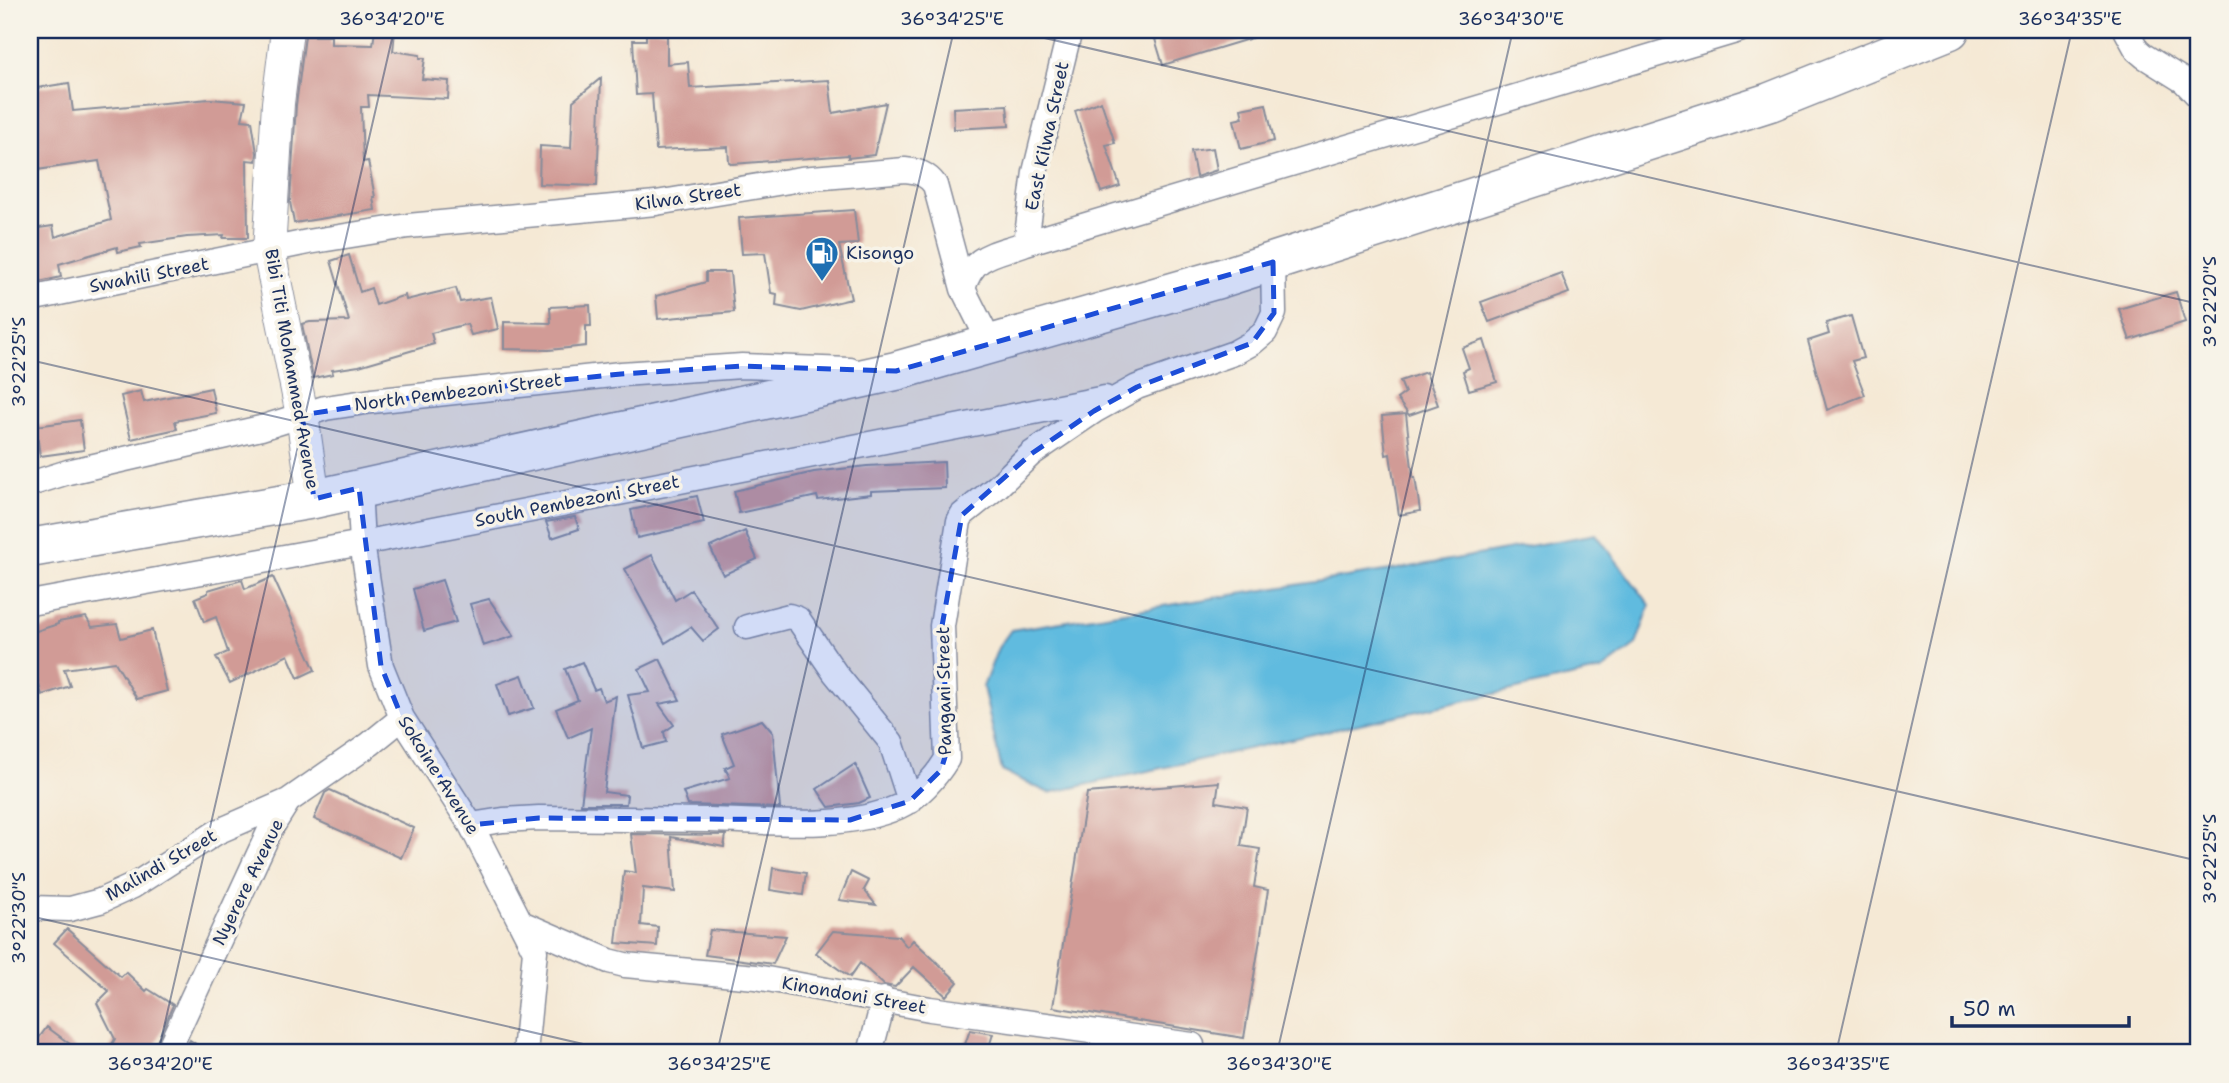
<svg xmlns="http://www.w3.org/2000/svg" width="2229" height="1083" viewBox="0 0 2229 1083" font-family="'Shantell Sans',sans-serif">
<rect width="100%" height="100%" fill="#f7f3e8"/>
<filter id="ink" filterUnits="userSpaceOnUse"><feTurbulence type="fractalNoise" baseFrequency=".0143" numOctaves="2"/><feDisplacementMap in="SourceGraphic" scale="14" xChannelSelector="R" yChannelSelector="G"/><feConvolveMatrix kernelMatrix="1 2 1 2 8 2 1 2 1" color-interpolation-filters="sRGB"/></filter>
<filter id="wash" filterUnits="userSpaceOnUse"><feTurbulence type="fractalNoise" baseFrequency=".00686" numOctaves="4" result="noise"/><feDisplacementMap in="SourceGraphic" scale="28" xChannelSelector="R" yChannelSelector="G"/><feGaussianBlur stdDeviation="1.57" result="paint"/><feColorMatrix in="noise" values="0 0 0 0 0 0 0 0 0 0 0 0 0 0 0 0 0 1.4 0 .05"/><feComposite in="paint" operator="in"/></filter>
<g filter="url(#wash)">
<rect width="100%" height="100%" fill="#f5e9d5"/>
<path fill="#61bbdf" stroke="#3e759e" stroke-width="2" d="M1596,534L1650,605L1636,645L1602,670L1049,793L1002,771L983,687L998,648L1011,630L1410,567Z"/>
<g id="blocks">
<path fill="#d19b96" d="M375,30H395L393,51L420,55V58H425L422,79L449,81L448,99L368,95L369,107H361L363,162L368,161L375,197H373L375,210L294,223L290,202L296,105L305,36H331V44L373,45Z
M646,30H667V64L688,62L690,88L829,80L833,113L886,103L874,155L848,158V155L732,164L729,162L728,147L656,150L652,94L636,95L633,40H646Z
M1166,30H1264L1265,34L1163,65L1155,39L1168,36Z
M601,78L597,186L539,184L540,146L571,148L573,101Z
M69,83L73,111L210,99L246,102L242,120L252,121L257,153L256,161L247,160L248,238H223L224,235L187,237L140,244L141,247L118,252L117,247L59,264L61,277L30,284V259L36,258L32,229L53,226L55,237L111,220L99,161L30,171V89Z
M1101,101L1115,143L1106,145L1120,186L1101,192L1075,111Z
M1266,104L1274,141L1241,149L1234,120L1243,118L1241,109Z
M1007,105L1009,126L954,129L953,108Z
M1213,148L1217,170L1196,177L1191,151Z
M854,210L858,244L839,245L851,299L801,311L776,306L777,294L771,293L765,253L742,254L739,218Z
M349,255L360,292L371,288L376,305L405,295L406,300L456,288L460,302L491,297L498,329L471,335L467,324L431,333L434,344L359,366L332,370L333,374L313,378L302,324L310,322L349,321L331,261Z
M706,272H730L734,312L658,319L656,296L706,282Z
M1561,273L1569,293L1489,322L1481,302Z
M2176,292L2185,322L2130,340L2119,309Z
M590,305L591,326H586V346L549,350L504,349V322L551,323L550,307Z
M1851,316L1863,358L1852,361L1865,395L1827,410L1808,341L1829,334L1826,323Z
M1484,340L1497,382L1469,390L1463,371L1469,368L1462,348Z
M1426,372L1438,405L1409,415L1397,399L1405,393L1400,381Z
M211,388L216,413L175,421L177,429L131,439L121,396L141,391L144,402Z
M1406,414L1413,477H1415L1420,511L1399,515L1390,454L1386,455L1382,416Z
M80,420L84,450L40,456L36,426Z
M944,462L945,488L871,491V494L818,500L817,496L739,513L734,491L814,472L867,466Z
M697,496L704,523L637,538L631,510Z
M575,517L579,529L552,538L546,522Z
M745,531L757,559L723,575L710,547Z
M652,555L675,600L691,590L719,629L703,641L691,627L665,643L625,569Z
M273,577L315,670L298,678L288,655L230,683L216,657L228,652L216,617L204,622L195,598L208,593V590L242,580L245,589Z
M442,580L456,622L424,631L413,589Z
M489,599L514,636L483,646L470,604Z
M86,617L92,627L117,624L121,638L152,630L167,691L137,699L115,662L64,669L70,686L42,695L30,655V633L58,624V622Z
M660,659L680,700L659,704L674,725L664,732L666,742L643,748L628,695L650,692L639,669Z
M582,662L594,690L599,688L604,701L616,696L604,792L627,795L626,804H581L591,728L568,738L556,709L578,700L565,669Z
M522,675L534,708L508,716L497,684Z
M762,720L773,733L780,808L688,805L683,792L730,778L725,768L734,764L722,734Z
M855,764L870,798L859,803L829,807L817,789Z
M1219,782L1216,802L1247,807L1241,846L1260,849L1254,887L1268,890L1244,1038L1053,1007L1087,793Z
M330,790L414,828L401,858L314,819L325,793Z
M631,834L726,835L724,847L671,837L675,892L643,888L641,925L658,927L657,946L616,943L624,871L636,873Z
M773,868L806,873L803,895L770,890Z
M851,872L869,881L864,890L876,905L839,900Z
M67,929L121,977L126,972L146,991L148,989L173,1005L152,1053H107L115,1039L97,1003L109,991L54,943Z
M710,930L786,936L773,964L705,955Z
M833,931L898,936L907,947L913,940L958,982L946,996L914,967L895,987L884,985L860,963L850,977L816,953Z
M47,1027L82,1053H30V1050Z
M970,1030L993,1034L987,1053H962Z
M190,1040L209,1053H183Z"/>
</g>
</g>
<g filter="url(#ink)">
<use href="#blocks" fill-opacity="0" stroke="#888c9a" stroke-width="2"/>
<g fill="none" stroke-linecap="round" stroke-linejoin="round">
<defs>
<path id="minor" d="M2126,30L2137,50L2144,56L2184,81L2199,97
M1026,243L1035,172L1070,30
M963,289C973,253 995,255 1026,243L1739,30
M30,299L308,242L408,226L656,203L801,179L905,170C918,171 927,174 935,185L963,289L990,343
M30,484L68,472L261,428L325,408L372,401L621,374L742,366L850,370
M359,488L362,543L381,666L402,718L471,825L535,951L525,1053
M30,603L362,543L1105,398
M747,627L789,616L798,619L835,673L891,742L910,801
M471,825L503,820L539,818C596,819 652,819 709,820C768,821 843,831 898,807C918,798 936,777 947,759L942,626L959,521L962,515L998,486L1031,454L1094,411L1137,387L1234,353L1252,343L1265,332L1274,313L1273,262
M30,908L70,909L100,901L133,886L217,832L288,801
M521,923L609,961L625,965L756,977L930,1009L1192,1045
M167,1053L271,828L288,801L370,744L402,718
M870,1053L884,999"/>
<path id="tertiary" d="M287,30L278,103L269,251L302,415L314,499"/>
<path id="trunk" d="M30,548L314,499L896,371L1222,278L1770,102L1950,30"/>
</defs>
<use href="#minor" stroke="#888c9a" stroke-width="27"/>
<use href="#tertiary" stroke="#888c9a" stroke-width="34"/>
<use href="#trunk" stroke="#888c9a" stroke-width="41"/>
<use href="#minor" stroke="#fff" stroke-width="24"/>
<use href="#tertiary" stroke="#fff" stroke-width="32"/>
<use href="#trunk" stroke="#fff" stroke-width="38"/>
</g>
</g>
<path fill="#1d4ed8" fill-opacity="0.2" stroke="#1d4ed8" stroke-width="5" stroke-dasharray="14 9" stroke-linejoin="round" d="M1273,262L1274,313L1252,343L1137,387L1094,411L1031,454L962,515L942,626L948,747L941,770L910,801L850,820L539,818L471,825L402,718L381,666L359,488L314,499L302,415L447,392L621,374L742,366L896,371Z"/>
<path fill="none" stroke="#1b2f5e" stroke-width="2" stroke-opacity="0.45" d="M1010,30L2199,304M30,360L2199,861M30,916L622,1053M158,1053L394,30M717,1053L954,30M1277,1053L1513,30M1836,1053L2072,30"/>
<defs>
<symbol id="fuel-pin" viewBox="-11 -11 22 30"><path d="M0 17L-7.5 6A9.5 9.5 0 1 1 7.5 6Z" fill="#1f6fb2" stroke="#f7f3e8"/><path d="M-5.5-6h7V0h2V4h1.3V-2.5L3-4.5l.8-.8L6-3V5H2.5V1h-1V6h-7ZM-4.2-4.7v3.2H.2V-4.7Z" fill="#fff"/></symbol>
</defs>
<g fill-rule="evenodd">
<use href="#fuel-pin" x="803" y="234" width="38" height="52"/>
</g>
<g text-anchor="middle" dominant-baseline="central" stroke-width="7" stroke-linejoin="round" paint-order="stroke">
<g font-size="18" fill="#1b2f5e" stroke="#f7f3e8">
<text transform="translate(1047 136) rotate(-78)">East Kilwa Street</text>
<text transform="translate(688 197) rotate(-8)">Kilwa Street</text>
<text transform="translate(149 275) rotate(-11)">Swahili Street</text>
<text transform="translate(292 369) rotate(80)">Bibi Titi Mohammed Avenue</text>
<text transform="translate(458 392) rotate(-7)">North Pembezoni Street</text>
<text transform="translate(577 501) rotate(-11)">South Pembezoni Street</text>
<text transform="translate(944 691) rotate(-91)">Pangani Street</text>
<text transform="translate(439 775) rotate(58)">Sokoine Avenue</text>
<text transform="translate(161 865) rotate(-30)">Malindi Street</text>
<text transform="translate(248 882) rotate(-64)">Nyerere Avenue</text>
<text transform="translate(854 995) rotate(10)">Kinondoni Street</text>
</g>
<g font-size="18" fill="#1b2f5e" stroke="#f7f3e8" text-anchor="start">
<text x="846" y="253">Kisongo</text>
</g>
</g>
<rect width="2229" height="1083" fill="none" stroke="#f7f3e8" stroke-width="77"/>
<path d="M1952 1016v10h177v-10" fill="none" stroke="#1b2f5e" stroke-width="3.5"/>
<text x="1963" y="1016" font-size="21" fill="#1b2f5e" stroke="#f7f3e8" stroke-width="5" paint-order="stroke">50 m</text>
<rect x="38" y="38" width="2152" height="1006" fill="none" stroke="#1b2f5e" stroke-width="2.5"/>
<g font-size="18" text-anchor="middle" fill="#1b2f5e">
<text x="392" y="25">36°34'20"E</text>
<text x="952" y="25">36°34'25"E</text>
<text x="1511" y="25">36°34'30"E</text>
<text x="2070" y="25">36°34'35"E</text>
<text transform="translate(2210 302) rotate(-90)" y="6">3°22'20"S</text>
<text transform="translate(19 362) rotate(-90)" y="6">3°22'25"S</text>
<text transform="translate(2210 859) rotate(-90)" y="6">3°22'25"S</text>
<text transform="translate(19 918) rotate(-90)" y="6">3°22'30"S</text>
<text x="160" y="1070">36°34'20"E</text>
<text x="719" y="1070">36°34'25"E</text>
<text x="1279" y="1070">36°34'30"E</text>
<text x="1838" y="1070">36°34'35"E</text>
</g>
</svg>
